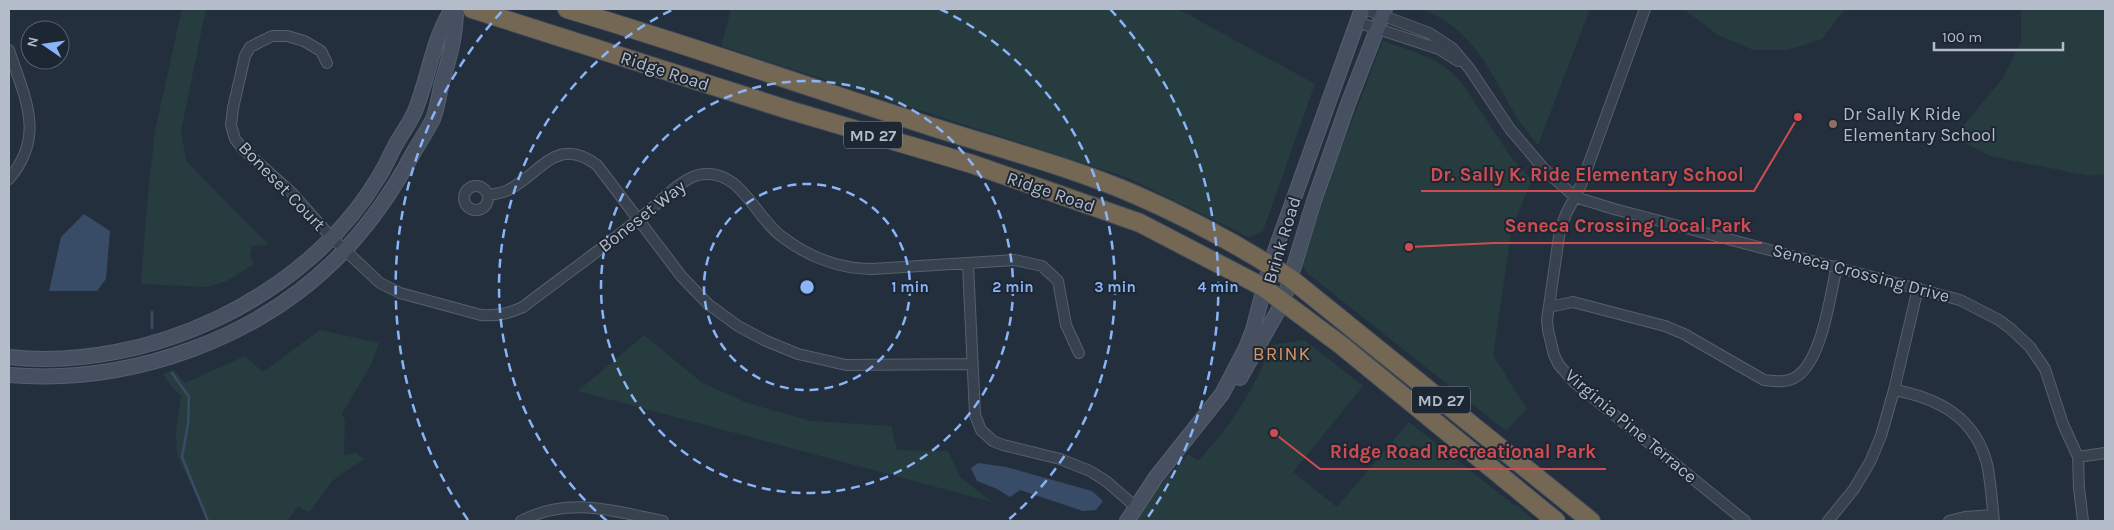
<svg xmlns="http://www.w3.org/2000/svg" width="2114" height="530" viewBox="0 0 2114 530" font-family="Karla,sans-serif">
<rect width="100%" height="100%" fill="#242f3e"/>
<path fill="#263c3f" d="M182,9H206L181,131L186,161L269,245L252,246L250,256L254,264L227,281L206,287L141,284L148,194L155,131Z
M731,9H1178L1315,84L1263,231L1249,237L1126,177L721,46Z
M1421,9H1590L1538,145C1495,97 1489,34 1421,9Z
M1687,9H1845L1822,39L1788,50H1753L1718,35L1686,11Z
M2021,9H2105V174L2089,176L1990,156L1954,137L2003,78L2021,41Z
M1383,41C1411,51 1441,58 1461,82L1511,157L1532,180L1512,228L1493,355L1527,409L1506,431L1306,272L1302,265L1339,154Z
M320,330L379,343L371,365L342,414L345,421L344,455L356,453L364,459L332,481L309,513L298,506L287,521H208L177,455L176,433L181,395L174,390L163,374L174,370L185,383L245,356L263,372Z
M644,335L701,382L747,403L811,421L891,426L897,450L948,451L960,477L992,502L578,391Z
M1304,340L1363,386L1293,472L1337,507L1409,422L1515,506L1517,505L1535,521H1129L1188,454L1198,461C1230,427 1255,389 1271,345Z"/>
<path fill="#394c67" d="M84,214L110,231L106,279L97,291H49L61,237Z
M978,463L1006,467L1092,491L1103,501L1096,510L1083,511L1020,490L1010,497L997,489L977,481L971,468Z"/>
<g fill="none" stroke-linecap="round" stroke-linejoin="round">
<path stroke="#394c67" stroke-width="2.5" d="M152,312V328
M172,373L189,397L188,424L182,457L208,521"/>
<defs>
<path id="street" d="M1365,9L1429,33L1452,48L1469,68L1510,129L1544,169L1575,197L1614,209L1960,300L1999,320L2011,329L2030,347L2045,369L2063,424L2078,457L2079,488L2083,521
M1645,9L1581,185L1566,214L1560,230L1547,320L1548,330L1554,355L1559,365L1574,382L1745,521
M1357,22L1439,49L1458,61
M9,50C25,99 46,135 9,179
M327,63L321,51L304,41L287,36H272L250,47L245,56L233,108L231,125L235,139L243,149L292,193L331,237L380,283L400,293L481,315C497,316 508,314 523,307C562,277 602,249 640,218C656,206 679,180 698,175C740,166 754,216 781,236C807,256 839,269 872,269L1015,260L1042,266L1058,281L1066,325L1079,353
M464 198a12 12 0 1 1 24 0a12 12 0 1 1-24 0Z
M488,195C495,194 504,193 510,189C542,172 557,135 597,165L682,277L708,304L738,326L764,340L798,354L846,365L972,364
M968,264L975,415L981,430L993,441L1003,445L1060,459L1090,471L1106,481L1137,508
M1549,307L1573,302L1665,326L1684,334L1764,380C1774,381 1785,383 1794,378C1822,364 1830,295 1837,266
M1894,390C1938,398 1975,417 1987,464C1991,483 1992,502 1994,521
M2078,457L2105,453
M521,521C569,496 613,511 663,521
M1828,521L1854,489L1870,462L1881,436L1894,390L1918,288
M1949,521L1965,517L1993,515"/>
<path id="secondary" d="M9,357C147,372 306,298 378,178C385,167 390,155 396,144C402,133 410,123 415,111C429,77 432,41 452,9
M9,375C130,385 261,339 345,250C371,222 394,189 412,155C419,143 427,131 433,119C437,109 439,97 441,86C449,59 456,37 456,9
M1240,378L1283,302L1314,201L1348,104L1385,9
M1127,521L1156,477L1222,394L1246,348L1253,330L1270,265L1362,9"/>
<path id="highway" d="M472,9L789,110L972,164L1140,223L1263,287L1341,345L1556,521
M567,9C682,43 797,83 911,120C986,145 1064,164 1136,195C1189,218 1242,247 1290,278L1591,521"/>
</defs>
<use href="#street" stroke="#565f6c" stroke-width="12"/>
<use href="#secondary" stroke="#565f6c" stroke-width="16"/>
<use href="#highway" stroke="#434c59" stroke-width="20"/>
<use href="#street" stroke="#38414e" stroke-width="10"/>
<use href="#secondary" stroke="#465061" stroke-width="14"/>
<use href="#highway" stroke="#746855" stroke-width="18"/>
</g>
<g fill="none" stroke="#8ab4f8" stroke-width="2.5" stroke-dasharray="9 6">
<circle cx="807" cy="287" r="103"/>
<circle cx="807" cy="287" r="206"/>
<path d="M607 521A308 308 0 0 1 674 9M940 9A308 308 0 0 1 1007 521"/>
<path d="M468 520A411 411 0 0 1 504 9M1110 9A411 411 0 0 1 1146 520"/>
</g>
<circle fill="#8d6e63" stroke="#1d2633" stroke-width="2" cx="1833" cy="124" r="5"/>
<g text-anchor="middle" dominant-baseline="central" stroke-width="4" stroke-linejoin="round" paint-order="stroke">
<g fill="#1d2633" stroke="#878f9c" stroke-width="1">
<rect x="844" y="121.5" width="58" height="27" rx="4"/>
<rect x="1412" y="386.5" width="58" height="27" rx="4"/>
</g>
<g font-size="16" font-weight="bold" fill="#b4bcc9">
<text x="873" y="135">MD 27</text>
<text x="1441" y="400">MD 27</text>
</g>
<g font-size="18" fill="#b4bcc9" stroke="#1d2633">
<text transform="translate(665 71) rotate(18)">Ridge Road</text>
<text transform="translate(282 186) rotate(46)">Boneset Court</text>
<text transform="translate(1051 192) rotate(19)">Ridge Road</text>
<text transform="translate(642 216) rotate(-38)">Boneset Way</text>
<text transform="translate(1282 240) rotate(-73)">Brink Road</text>
<text transform="translate(1861 273) rotate(15)">Seneca Crossing Drive</text>
<text transform="translate(1631 426) rotate(40)">Virginia Pine Terrace</text>
</g>
<g font-size="18" fill="#b4bcc9" stroke="#1d2633" text-anchor="start">
<text x="1843" y="114">Dr Sally K Ride<tspan x="1843" dy="21">Elementary School</tspan></text>
</g>
<g font-size="19" letter-spacing="1" fill="#d59563" stroke="#1d2633">
<text x="1282" y="354">BRINK</text>
</g>
</g>
<circle cx="807" cy="287" r="8" fill="#8ab4f8" stroke="#1d2633" stroke-width="2.5"/>
<g font-size="15" text-anchor="middle" font-weight="bold" fill="#8ab4f8" stroke="#1d2633" stroke-width="4" stroke-linejoin="round" paint-order="stroke">
<text x="910" y="292">1 min</text>
<text x="1013" y="292">2 min</text>
<text x="1115" y="292">3 min</text>
<text x="1218" y="292">4 min</text>
</g>
<path fill="none" stroke="#ce4d50" stroke-width="2" d="M1798 117L1754 191H1421M1409 247L1494 243H1762M1274 433L1320 469H1606"/>
<g fill="#ce4d50" stroke="#1d2633" stroke-width="2">
<circle cx="1798" cy="117" r="5"/>
<circle cx="1409" cy="247" r="5"/>
<circle cx="1274" cy="433" r="5"/>
</g>
<g font-size="19" text-anchor="middle" font-weight="bold" fill="#ce4d50" stroke="#1d2633" stroke-width="4" stroke-linejoin="round" paint-order="stroke">
<text x="1587" y="181">Dr. Sally K. Ride Elementary School</text>
<text x="1628" y="232">Seneca Crossing Local Park</text>
<text x="1463" y="458">Ridge Road Recreational Park</text>
</g>
<rect width="2114" height="530" fill="none" stroke="#b4bcc9" stroke-width="20"/>
<g transform="translate(45 45) rotate(283)"><circle r="24" fill="#1d2633" stroke="#59626f"/>
<path d="M0-4L9 19L0 12L-9 19Z" fill="#8ab4f8"/>
<text y="-8" font-size="14" font-weight="bold" text-anchor="middle" fill="#b4bcc9">N</text>
</g>
<path d="M1934 42v8h129v-8" fill="none" stroke="#b4bcc9" stroke-width="2.5"/>
<text x="1942" y="42" font-size="15" fill="#b4bcc9" stroke="#1d2633" stroke-width="4" paint-order="stroke">100 m</text>
</svg>
